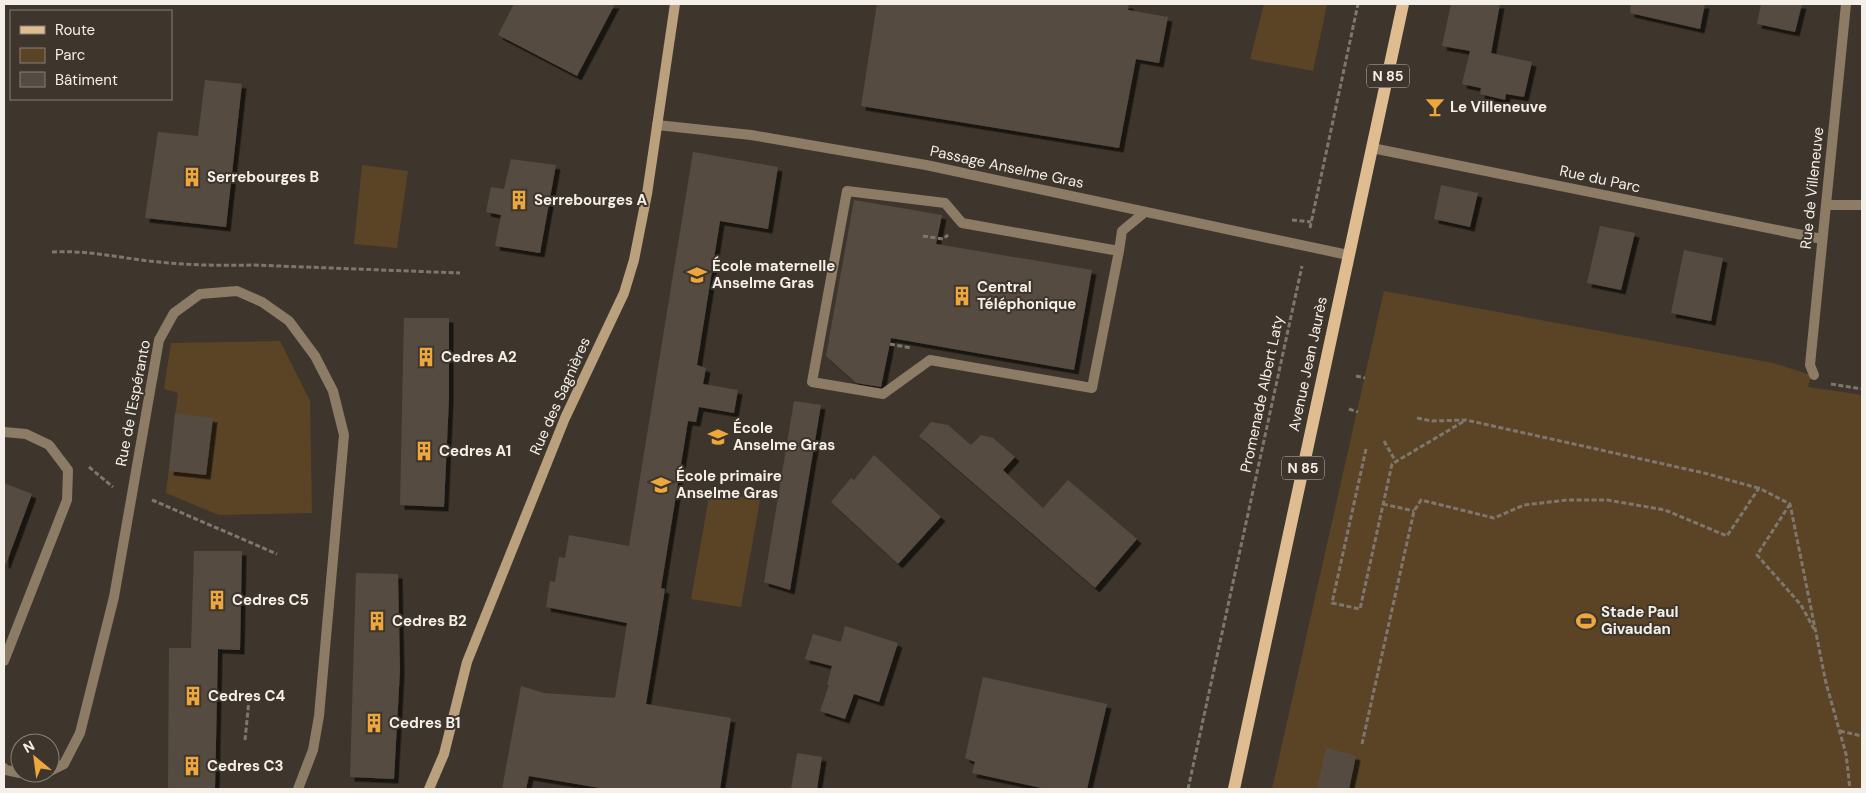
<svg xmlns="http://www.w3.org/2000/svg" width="1866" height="793" viewBox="0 0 1866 793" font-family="'DM Sans',sans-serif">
<defs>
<filter id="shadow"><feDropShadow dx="4.5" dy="4.5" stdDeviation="0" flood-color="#0009"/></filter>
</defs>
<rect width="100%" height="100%" fill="#3e362c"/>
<path fill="#5b4426" d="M1264,4H1327L1313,71L1250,59Z
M362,165L408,171L397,248L354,244Z
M1384,291L1773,363L1811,375L1808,387L1862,395V789H1272Z
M280,341L310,401L312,513L219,515L166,493L178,393L164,389L171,343Z
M710,491L760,500L741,607L691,599Z"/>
<path fill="#554c41" filter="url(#shadow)" d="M514,4H615L577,76L498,35Z
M877,4H1129L1128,10L1168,17L1159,63L1136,59L1119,148L861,106Z
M1451,4H1500L1491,53L1532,62L1524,97L1506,94L1505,100L1480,94L1481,88L1462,84L1470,51L1442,46Z
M1631,4H1705L1700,29L1630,13Z
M1761,4H1802L1795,32L1757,24Z
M205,80L242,84L226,227L145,218L158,132L198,136Z
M693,152L778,167L768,229L720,221L697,365L706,368L703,384L738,390L734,413L699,407L696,422L688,421L661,588L665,589L646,704L731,718L720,789H606L529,776L526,789H502L521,686L544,693L615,698L627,623L546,607L550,581L555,582L559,557L565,558L569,535L629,546Z
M511,159L556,165L540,253L495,246L501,215L486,212L491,187L504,189Z
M1441,185L1478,193L1470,227L1434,219Z
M854,200L942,215L936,244L1092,270L1074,370L891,338L881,387L856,383L826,356Z
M1600,226L1635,233L1621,290L1587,283Z
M1684,250L1723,258L1711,321L1671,313Z
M404,318H449V398L444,507L400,505Z
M794,401L821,405L790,590L764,582Z
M175,413L213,418L206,475L169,471Z
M931,422L948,425L971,445L981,435L993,438L1015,457L1003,470L1043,508L1068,480L1137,539L1095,588L919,436Z
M874,455L941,517L898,564L831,502L851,478L854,480Z
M4,483L32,494L6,564H4Z
M194,551H242L240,650L218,649L215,789H168L169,648H191Z
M356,573L398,574L400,670L394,779L350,777Z
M845,626L898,643L879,702L854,694L845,719L820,711L829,685H827L832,666L805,659L813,634L841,642Z
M983,677L1107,704L1087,789H1046L972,773L975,762L965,758Z
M1326,748L1356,756L1349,789H1317Z
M797,753L822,757L817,789H791Z"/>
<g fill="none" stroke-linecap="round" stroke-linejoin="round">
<path stroke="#7e776e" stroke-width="3" stroke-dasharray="5 2.5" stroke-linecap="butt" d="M1292,220L1311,222
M1310,228L1358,4
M923,236L943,239L948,235
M52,252C85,250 116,257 149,261C183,265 219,266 253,265L460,273
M890,344L911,348
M1356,376L1365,378
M1831,384L1862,389
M1349,409L1358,412
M1417,418L1432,421L1466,420L1704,473L1758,488
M1384,441L1396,462
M1366,449L1332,603L1360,609L1392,464L1466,420
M89,467L113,487
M152,500L277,554
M1383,504L1414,511
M1790,504L1757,555L1801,605L1814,629
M1840,731L1862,736
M245,740L249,700
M1362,744L1414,511L1421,500L1494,518L1524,505L1567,500H1607L1665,510L1727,536L1759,488L1790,504L1826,683L1846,754L1850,789
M1188,789L1302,266"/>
<path stroke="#8c7b65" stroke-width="10" d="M1826,205H1862
M1119,251L962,223L945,203L847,191L812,382L883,394L930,360L1092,388L1119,251L1122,231L1145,212"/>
<path stroke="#8c7b65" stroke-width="10" d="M657,125L751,135L926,165L1348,255
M1372,148L1822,239
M1814,375L1810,365L1846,4
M4,432L26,434L49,445L68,470L67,500L4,661
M4,768L6,770L20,773
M50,771L64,764L80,733L114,597L159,340L174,313L200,294L237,291L262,302L289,321L315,356L333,391L344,435L319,716L313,750L298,789
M21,773L40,776L47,773"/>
<path stroke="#bba07e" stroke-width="10" d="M429,789L444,754L467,662L565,418L624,293L634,260L647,194L675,4"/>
<path stroke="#dfbd91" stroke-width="12" d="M1234,789L1403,4"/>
</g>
<defs>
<symbol id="bar-bare" viewBox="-9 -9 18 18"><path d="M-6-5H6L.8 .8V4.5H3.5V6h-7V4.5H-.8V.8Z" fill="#eea73d" stroke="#3e362c" stroke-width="2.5" paint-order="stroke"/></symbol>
<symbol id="building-bare" viewBox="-9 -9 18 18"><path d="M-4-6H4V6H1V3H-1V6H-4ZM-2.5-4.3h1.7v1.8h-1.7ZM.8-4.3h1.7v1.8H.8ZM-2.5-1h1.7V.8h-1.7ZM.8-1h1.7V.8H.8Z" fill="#eea73d" stroke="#3e362c" stroke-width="2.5" paint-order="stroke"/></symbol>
<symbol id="school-bare" viewBox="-9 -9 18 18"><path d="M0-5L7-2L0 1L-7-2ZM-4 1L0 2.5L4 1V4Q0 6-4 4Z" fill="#eea73d" stroke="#3e362c" stroke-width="2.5" paint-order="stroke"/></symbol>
<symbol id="stadium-bare" viewBox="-9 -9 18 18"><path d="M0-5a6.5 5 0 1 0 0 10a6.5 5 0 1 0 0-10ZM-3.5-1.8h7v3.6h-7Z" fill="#eea73d" stroke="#3e362c" stroke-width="2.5" paint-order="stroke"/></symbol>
</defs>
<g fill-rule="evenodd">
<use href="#bar-bare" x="1421" y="93" width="28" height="28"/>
<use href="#building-bare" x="178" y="163" width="28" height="28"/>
<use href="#building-bare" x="505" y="186" width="28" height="28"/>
<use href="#school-bare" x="683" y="261" width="28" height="28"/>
<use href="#building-bare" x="948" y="282" width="28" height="28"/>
<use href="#building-bare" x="412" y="343" width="28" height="28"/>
<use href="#school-bare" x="704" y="423" width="28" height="28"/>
<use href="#building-bare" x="410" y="437" width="28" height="28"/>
<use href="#school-bare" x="647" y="471" width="28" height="28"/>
<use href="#building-bare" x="203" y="586" width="28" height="28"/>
<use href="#building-bare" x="363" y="607" width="28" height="28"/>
<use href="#stadium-bare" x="1572" y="607" width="28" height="28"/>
<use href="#building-bare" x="179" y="682" width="28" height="28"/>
<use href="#building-bare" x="360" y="709" width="28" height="28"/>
<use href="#building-bare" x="178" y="752" width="28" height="28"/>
</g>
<g text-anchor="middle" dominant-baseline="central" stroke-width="4" stroke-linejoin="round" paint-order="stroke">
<g fill="#3e362c" stroke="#bdb8b0" stroke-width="1">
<rect x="1367" y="64.5" width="42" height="23" rx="4"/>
<rect x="1282" y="456.5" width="42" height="23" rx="4"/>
</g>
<g font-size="14" font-weight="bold" fill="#f4efe8">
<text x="1388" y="76">N 85</text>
<text x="1303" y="468">N 85</text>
</g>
<g font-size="15" font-weight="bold" fill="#f4efe8" stroke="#3e362c" text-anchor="start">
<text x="1450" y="107">Le Villeneuve</text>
<text x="207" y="177">Serrebourges B</text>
<text x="534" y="200">Serrebourges A</text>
<text x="712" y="266">École maternelle<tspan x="712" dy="17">Anselme Gras</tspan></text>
<text x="977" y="287">Central<tspan x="977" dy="17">Téléphonique</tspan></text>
<text x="441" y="357">Cedres A2</text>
<text x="733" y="428">École<tspan x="733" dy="17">Anselme Gras</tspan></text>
<text x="439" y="451">Cedres A1</text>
<text x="676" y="476">École primaire<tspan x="676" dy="17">Anselme Gras</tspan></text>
<text x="232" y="600">Cedres C5</text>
<text x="1601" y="612">Stade Paul<tspan x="1601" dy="17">Givaudan</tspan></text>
<text x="392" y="621">Cedres B2</text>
<text x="208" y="696">Cedres C4</text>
<text x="389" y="723">Cedres B1</text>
<text x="207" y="766">Cedres C3</text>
</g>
<g font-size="15" fill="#f4efe8" stroke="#3e362c">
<text transform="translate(1007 167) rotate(12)">Passage Anselme Gras</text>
<text transform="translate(1600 179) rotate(12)">Rue du Parc</text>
<text transform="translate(1812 188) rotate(-84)">Rue de Villeneuve</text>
<text transform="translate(1308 364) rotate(-78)">Avenue Jean Jaurès</text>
<text transform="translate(1262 394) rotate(-78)">Promenade Albert Laty</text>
<text transform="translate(560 396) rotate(-66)">Rue des Sagnières</text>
<text transform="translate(133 403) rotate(-79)">Rue de l'Espéranto</text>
</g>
</g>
<rect width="1866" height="793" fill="none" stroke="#f4efe8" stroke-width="10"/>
<rect x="10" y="10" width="162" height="90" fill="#3e362c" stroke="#878077"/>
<rect x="20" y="26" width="25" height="8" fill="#dfbd91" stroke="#878077"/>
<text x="55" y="35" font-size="15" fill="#f4efe8">Route</text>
<rect x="20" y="48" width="25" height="15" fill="#5b4426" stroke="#878077"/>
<text x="55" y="60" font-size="15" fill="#f4efe8">Parc</text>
<rect x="20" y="72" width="25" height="15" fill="#554c41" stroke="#878077"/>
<text x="55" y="85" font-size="15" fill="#f4efe8">Bâtiment</text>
<g transform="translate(35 758) rotate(331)"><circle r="24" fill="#3e362c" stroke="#878077"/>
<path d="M0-4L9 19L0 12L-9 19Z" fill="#eea73d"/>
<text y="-8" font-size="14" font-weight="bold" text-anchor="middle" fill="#f4efe8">N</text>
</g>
</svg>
